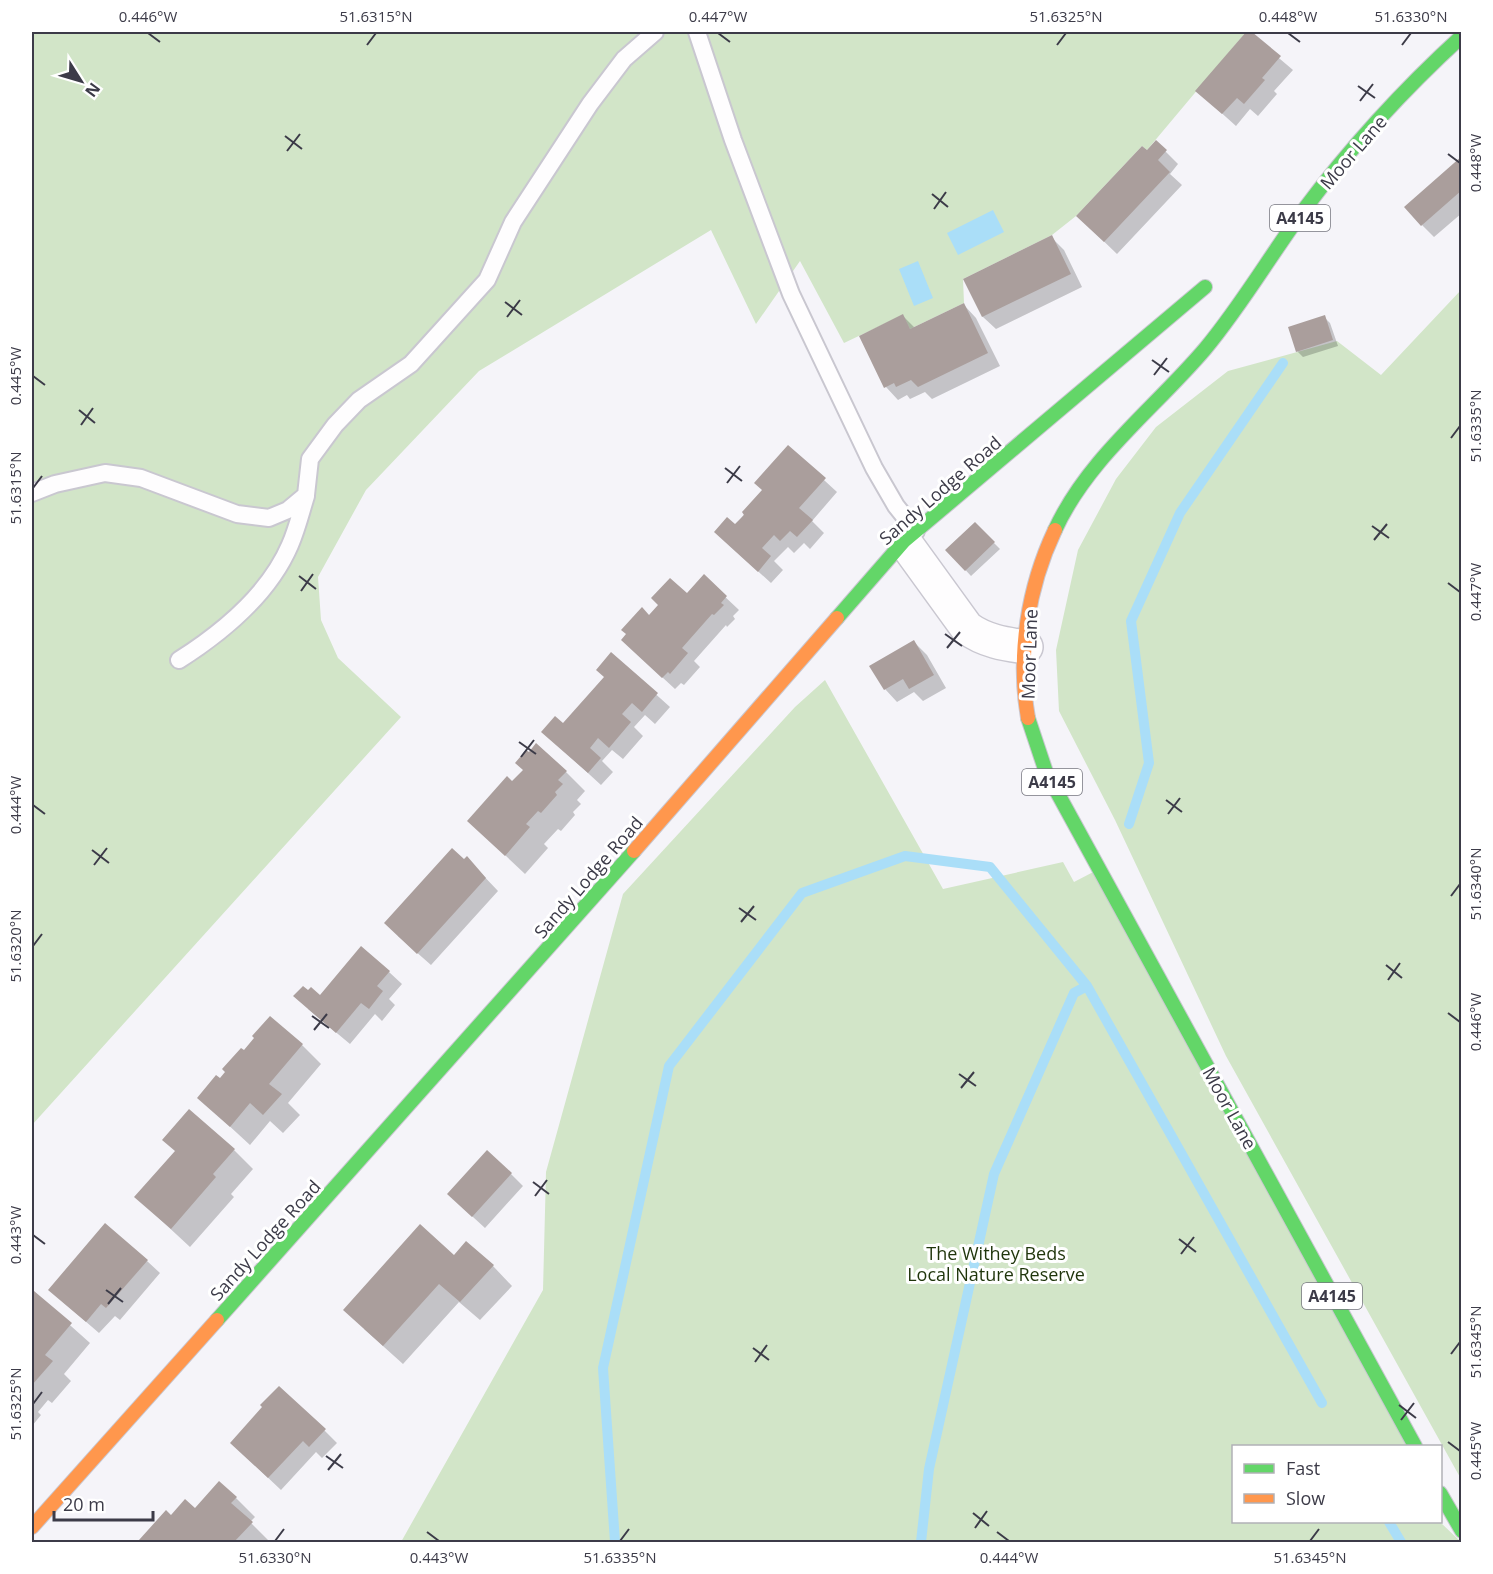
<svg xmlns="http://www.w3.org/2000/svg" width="1493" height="1574" viewBox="0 0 1493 1574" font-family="'Open Sans',sans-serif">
<rect width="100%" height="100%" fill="#f5f4f9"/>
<path fill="#d2e5c8" d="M32,32H1246L1147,150L1142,146L1076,216L1052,235L963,279L964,303L910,329L903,315L844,343L800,261L756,324L711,230L479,371L366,490L318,577L321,620L338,658L401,717L32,1125Z
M1461,290V1479L1226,1056L1115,820L1059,711L1056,650L1078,550L1116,479L1156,427L1228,371L1337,341L1381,375Z
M825,680L943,889L1063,862L1074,882L1099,869L1415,1446H1234V1522H1440L1461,1542H401L543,1290L546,1172L623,894L795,707Z"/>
<path fill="#aadef8" d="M993,210L1004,232L958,255L947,233Z
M918,261L933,298L914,306L899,269Z"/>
<path fill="#0003" d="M1248,32L1293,70L1274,91L1277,94L1258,116L1250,109L1236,126L1197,91Z
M1156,142L1178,164L1170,174L1182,185L1117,254L1091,229L1147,152Z
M1462,158V213L1434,237L1422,225Z
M1051,237L1064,250L1082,287L996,329L983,317L965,279Z
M964,305L976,318L1000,366L932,399L925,392L910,399L907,395L898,400L886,387L903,316L915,328Z
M1324,317L1330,323L1338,346L1303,357L1297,351Z
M788,447L837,492L812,521L824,533L810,549L804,543L794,553L788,547L774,561L783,570L771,583L729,545L735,526L763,490Z
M975,524L1000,549L971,576L947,550Z
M704,577L739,610L733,616L735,619L727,627L726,625L694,661L700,667L684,685L681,683L675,689L636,653L649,617L687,595Z
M914,642L927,655L946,688L923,701L914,692L897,702L885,689Z
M611,654L670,707L655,724L645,715L634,727L643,736L623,759L612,750L602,761L613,772L601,785L543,732L563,725L606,677Z
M566,772L585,791L577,800L581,804L573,812L575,815L561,831L558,829L544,844L548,848L525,874L469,821L512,783Z
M479,871L498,891L431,965L398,936Z
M389,972L402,984L389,999L395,1005L382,1021L375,1014L350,1044L308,1009L320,997Z
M302,1045L321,1064L288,1103L300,1115L283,1133L270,1121L250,1145L199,1098L220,1080L244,1052Z
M234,1150L253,1169L231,1194L234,1197L190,1247L136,1197Z
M511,1174L523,1186L485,1228L461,1206Z
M454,1257L493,1266L512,1286L480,1320L459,1302L403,1364L364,1329Z
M147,1261L160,1273L120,1320L115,1316L99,1333L63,1302Z
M34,1293L90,1343L64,1374L71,1381L52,1403L48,1400L38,1412L41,1415L32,1426V1295Z
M324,1430L337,1443L322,1458L316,1452L281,1490L244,1455Z
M236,1498L255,1517L250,1522L270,1542H144L141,1540L171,1517Z"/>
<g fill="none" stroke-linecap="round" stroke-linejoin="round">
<path stroke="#aadef8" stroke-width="10" d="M1129,824L1149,763L1131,621L1180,513L1283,363
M1389,1522L1401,1542
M615,1542L603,1368L669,1066L802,893L905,856L990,867L1087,986
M921,1542L929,1469L994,1174L1074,993L1087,986L1322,1403"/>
</g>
<path fill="#aa9e9c" d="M1246,32H1252L1281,56L1262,78L1265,80L1244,104L1237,98L1222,114L1195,91Z
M1156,140L1167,150L1158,160L1170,172L1104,242L1076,216L1142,146L1147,150Z
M1462,156V190L1421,226L1404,207Z
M1052,235L1071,274L982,317L963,279Z
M964,303L988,353L918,387L911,380L896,387L894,383L884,388L859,336L903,314L910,329Z
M1325,315L1333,340L1296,352L1288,327Z
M788,445L826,478L799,508L813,520L797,537L790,531L780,541L774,535L762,548L771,556L758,572L714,532L727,517L735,524L744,515L742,512L762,490L754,483Z
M975,522L995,542L965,571L945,550Z
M704,574L727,596L721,603L724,605L714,615L712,614L682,648L688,653L670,674L668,672L662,678L621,640L626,634L621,630L642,607L649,615L658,605L651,598L670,578L687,593Z
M914,640L934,675L909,689L903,679L884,690L869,666Z
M611,652L658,693L642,712L632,703L622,714L631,722L609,748L598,738L590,748L601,758L588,773L541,732L555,716L563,723L604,677L596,670Z
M536,743L567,771L558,780L563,784L555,792L557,795L541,813L538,811L526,824L530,827L505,856L467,821L507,776L512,781L523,770L515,763L526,750L529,752Z
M452,848L464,859L467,856L486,878L417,954L384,923Z
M361,946L390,971L377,986L383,991L369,1009L361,1003L336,1033L293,996L303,986L308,990L311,987L320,995Z
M270,1016L303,1044L269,1084L282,1094L263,1115L250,1103L230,1127L197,1098L216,1075L220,1078L225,1072L222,1069L241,1048L244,1050L254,1038L252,1036Z
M189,1109L235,1149L213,1174L216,1177L171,1229L134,1197L175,1151L162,1140Z
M487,1150L512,1173L472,1217L447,1194Z
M105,1223L148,1260L106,1308L101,1304L86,1322L48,1290Z
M420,1224L454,1255L466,1241L494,1265L460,1302L439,1284L383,1346L343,1310Z
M34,1291L72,1323L45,1355L53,1361L32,1385V1293Z
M279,1386L326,1429L309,1447L303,1441L268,1478L230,1443L262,1407L260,1405Z
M219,1481L237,1497L231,1503L253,1522L234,1542H142L139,1540L166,1510L171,1515L185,1499L195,1508Z"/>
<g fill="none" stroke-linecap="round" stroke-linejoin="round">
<defs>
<path id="lane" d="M697,32L733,140L791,294L874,468L896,506L916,531
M32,493L55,484L105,473L141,478L237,514L269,518L288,510L306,495L310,459L335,425L359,400L411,364L487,280L513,222L590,104L624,59L655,32
M179,660C223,632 269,594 290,545C297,529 301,512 306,496"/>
<path id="street" d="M904,541L967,628C985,641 1004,644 1026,647"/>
<path id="fast" d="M1055,530C1088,458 1155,408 1205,349C1241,306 1270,256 1303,211C1350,148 1404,89 1462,36
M837,618L904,541L1205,287
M1028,718L1046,772L1415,1446
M217,1320L634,851
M1440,1493L1462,1531"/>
<path id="slow" d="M1028,718C1017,655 1028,587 1055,530
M634,851L837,618
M32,1527L217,1320"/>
</defs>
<use href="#lane" stroke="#c9c7d0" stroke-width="20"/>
<use href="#street" stroke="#c9c7d0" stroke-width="36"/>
<use href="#fast" stroke="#c9c7d0" stroke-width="16"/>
<use href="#slow" stroke="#c9c7d0" stroke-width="16"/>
<use href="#lane" stroke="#fefdfe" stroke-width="16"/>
<use href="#street" stroke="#fefdfe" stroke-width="33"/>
<use href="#fast" stroke="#63d668" stroke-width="14"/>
<use href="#slow" stroke="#ff974d" stroke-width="14"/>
</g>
<path fill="none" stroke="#3c3b48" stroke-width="2" d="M148,33L160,42M718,33L730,42M1288,33L1300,42M367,45L376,33M1057,45L1066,33M1402,45L1411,33M1358,86L1375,98M1360,101L1373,84M285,136L302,149M287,151L300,134M1448,154L1460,163M932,194L948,207M934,209L946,192M505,302L522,315M507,317L520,300M1152,360L1169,372M1154,375L1167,358M33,376L45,385M79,410L95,423M81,425L93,408M1451,438L1460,426M725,468L742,481M727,483L740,466M33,488L42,476M1372,526L1389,538M1374,540L1387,524M299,576L316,589M1448,583L1460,592M301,591L313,574M945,634L962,646M947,648L960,632M519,742L536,754M521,757L534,740M1166,800L1182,812M33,805L45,814M1168,814L1180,798M92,850L109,863M94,865L107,848M1451,896L1460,884M739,908L756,920M741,922L754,906M33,946L42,934M1386,965L1402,978M1388,980L1400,963M1448,1013L1460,1022M312,1016L329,1028M314,1030L327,1014M959,1074L976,1086M961,1088L974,1072M533,1182L549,1194M535,1196L547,1180M33,1235L45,1244M1179,1239L1196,1252M1181,1254L1194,1237M106,1290L123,1302M108,1304L121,1288M753,1348L769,1360M1451,1354L1460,1342M755,1362L767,1345M33,1404L42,1392M1399,1405L1416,1418M1401,1420L1414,1403M1448,1442L1460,1451M326,1456L343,1468M328,1470L341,1454M973,1513L989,1526M975,1528L987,1511M427,1532L439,1541M997,1532L1009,1541M275,1541L284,1529M620,1541L629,1529M1310,1541L1319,1529"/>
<g text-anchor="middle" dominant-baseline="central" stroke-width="6" stroke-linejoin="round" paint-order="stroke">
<g fill="#fff" stroke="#76767f" stroke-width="1.5">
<rect x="1270" y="205" width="60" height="26" rx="4.5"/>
<rect x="1022" y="769" width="60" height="26" rx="4.5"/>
<rect x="1302" y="1283" width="60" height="26" rx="4.5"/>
</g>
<g font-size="16" font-weight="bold" fill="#3c3b48">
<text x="1300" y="218">A4145</text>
<text x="1052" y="782">A4145</text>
<text x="1332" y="1296">A4145</text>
</g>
<g font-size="18" fill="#3c3b48" stroke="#fff">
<text transform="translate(1353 152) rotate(-49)">Moor Lane</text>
<text transform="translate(940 490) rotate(-41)">Sandy Lodge Road</text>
<text transform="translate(1029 654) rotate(-88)">Moor Lane</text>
<text transform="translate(588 877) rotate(-49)">Sandy Lodge Road</text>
<text transform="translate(1230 1108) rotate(61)">Moor Lane</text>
<text transform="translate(265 1240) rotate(-48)">Sandy Lodge Road</text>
</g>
<g font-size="18" fill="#1f350b" stroke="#fff">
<text x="996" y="1253">The Withey Beds<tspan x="996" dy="21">Local Nature Reserve</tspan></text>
</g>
</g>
<rect width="1493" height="1574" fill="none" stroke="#ffffff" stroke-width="66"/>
<rect x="1232" y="1445" width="210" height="78" fill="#ffffff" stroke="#b1b1b6" stroke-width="1.5"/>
<rect x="1244" y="1464" width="30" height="9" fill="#63d668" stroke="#b1b1b6" stroke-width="1.5"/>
<text x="1286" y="1475" font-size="18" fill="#3c3b48">Fast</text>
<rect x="1244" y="1494" width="30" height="9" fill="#ff974d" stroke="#b1b1b6" stroke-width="1.5"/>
<text x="1286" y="1505" font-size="18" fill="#3c3b48">Slow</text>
<g transform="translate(81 81) rotate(127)" stroke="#ffffff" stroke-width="4.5" paint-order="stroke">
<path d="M0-4.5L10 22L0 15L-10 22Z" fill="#3c3b48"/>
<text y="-9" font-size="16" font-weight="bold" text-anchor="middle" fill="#3c3b48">N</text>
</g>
<path d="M54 1511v9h99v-9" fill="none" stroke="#3c3b48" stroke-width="3"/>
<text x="63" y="1511" font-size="18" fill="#3c3b48" stroke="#ffffff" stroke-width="4.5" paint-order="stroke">20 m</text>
<rect x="33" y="33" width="1427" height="1508" fill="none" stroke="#3c3b48" stroke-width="2"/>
<g font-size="15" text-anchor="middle" fill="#3c3b48">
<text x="148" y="22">0.446°W</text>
<text x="376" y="22">51.6315°N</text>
<text x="718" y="22">0.447°W</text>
<text x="1066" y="22">51.6325°N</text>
<text x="1288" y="22">0.448°W</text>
<text x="1411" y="22">51.6330°N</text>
<text transform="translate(1476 163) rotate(-90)" y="5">0.448°W</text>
<text transform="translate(16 376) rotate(-90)" y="5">0.445°W</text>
<text transform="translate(1476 426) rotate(-90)" y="5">51.6335°N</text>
<text transform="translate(16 488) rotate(-90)" y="5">51.6315°N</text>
<text transform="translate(1476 592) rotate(-90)" y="5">0.447°W</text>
<text transform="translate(16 805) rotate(-90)" y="5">0.444°W</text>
<text transform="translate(1476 884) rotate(-90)" y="5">51.6340°N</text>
<text transform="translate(16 946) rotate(-90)" y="5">51.6320°N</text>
<text transform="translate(1476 1022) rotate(-90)" y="5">0.446°W</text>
<text transform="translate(16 1235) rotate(-90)" y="5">0.443°W</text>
<text transform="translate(1476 1342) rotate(-90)" y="5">51.6345°N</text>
<text transform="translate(16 1404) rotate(-90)" y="5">51.6325°N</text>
<text transform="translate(1476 1451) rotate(-90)" y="5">0.445°W</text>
<text x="275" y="1563">51.6330°N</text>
<text x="439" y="1563">0.443°W</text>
<text x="620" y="1563">51.6335°N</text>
<text x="1009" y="1563">0.444°W</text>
<text x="1310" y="1563">51.6345°N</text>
</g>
</svg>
